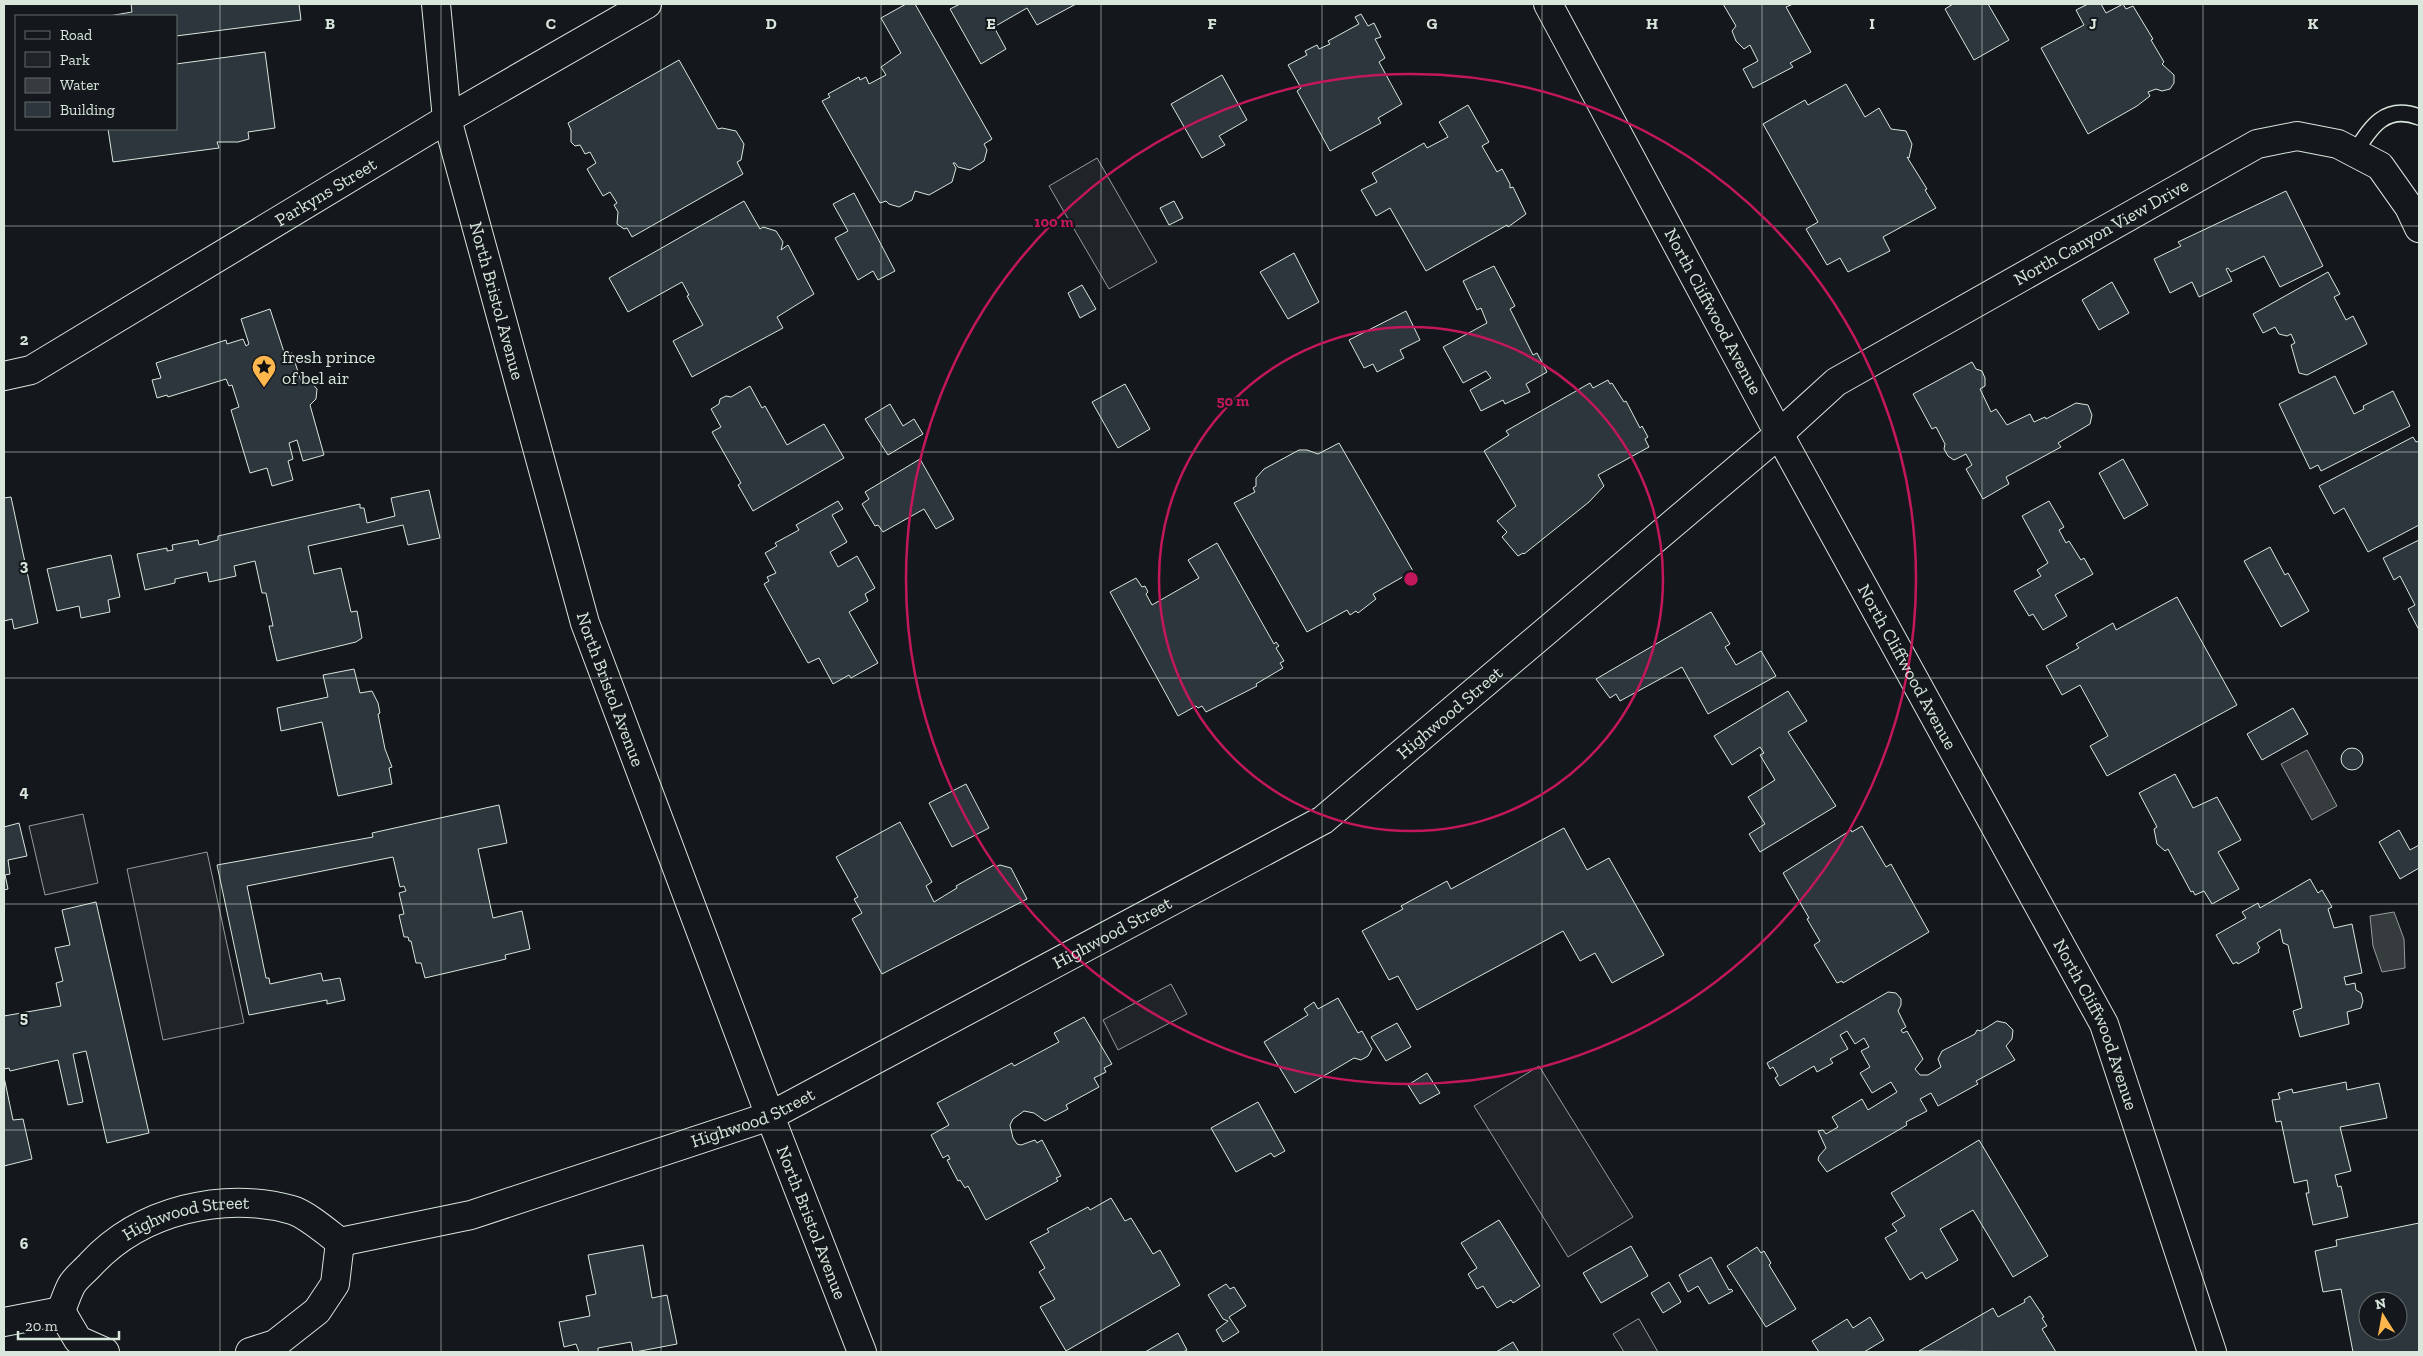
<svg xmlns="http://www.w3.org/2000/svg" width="2423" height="1356" viewBox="0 0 2423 1356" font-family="'Zilla Slab',serif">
<rect width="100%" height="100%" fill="#14181c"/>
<path fill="#202428" stroke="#939e99" d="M1097,158L1157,262L1109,289L1049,186Z
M83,814L98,883L45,895L29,826Z
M207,852L244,1023L163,1040L127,869Z
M1171,984L1187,1014L1118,1050L1103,1020Z
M1539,1066L1633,1217L1568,1257L1474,1106Z
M1638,1319H1639L1658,1352H1624L1613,1334Z"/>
<path fill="#363b3e" stroke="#939e99" d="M2307,750L2337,806L2312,820L2281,764Z
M2394,912L2404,939L2405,968L2382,972L2373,946L2370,916Z"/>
<path fill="#2c363c" stroke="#d8e6dc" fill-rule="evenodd" d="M131,4H299L301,20L176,36V16H109L132,12Z
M906,4H915L992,139L984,144L987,150L984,161L970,170L958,167L955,163H953L956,168L952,182L929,195L915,191L912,200L899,207L889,204L886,201L880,203L822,101L830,97L828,94L859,77L860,80L866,77L869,84L886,75L881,67L901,53L881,18Z
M960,4H1076L1037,25L1027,8L994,27L1006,49L981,64L950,9Z
M1723,4H1793L1786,7L1811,52L1790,63L1793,67L1753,88L1743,69L1758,61L1750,45L1744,49L1736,41L1732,31L1736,26Z
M1953,4H1988L2009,40L1974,60L1945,9Z
M2088,4H2101L2106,13L2123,4L2126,9L2133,6L2153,39L2151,40L2164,62L2162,64L2174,75V83L2170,89L2162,91L2156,89L2148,92L2150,96L2137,106L2088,134L2041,48L2084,25L2076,10Z
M1361,14L1368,26L1374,23L1381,37L1375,39L1385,58L1379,62L1402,104L1378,118L1381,123L1330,151L1297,91L1301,88L1288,65L1307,55L1305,51L1317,45L1319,49L1330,44L1328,41L1359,24L1355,17Z
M265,52L275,128L248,132L249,139L238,142H217L219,148L113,162L108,129H176V64Z
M679,60L718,129L722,128L736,131L744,144L741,160L737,162L743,174L632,237L627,228L624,229L617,224L618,212L614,205L617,203L610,192L603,196L587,169L596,163L590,152L585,154L580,145L575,146L571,142V130L568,123Z
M1222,75L1247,120L1219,136L1225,145L1202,158L1171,104Z
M1846,84L1865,117L1879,108L1891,129L1906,131L1912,144L1909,158L1907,157L1927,189L1925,190L1936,208L1883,237L1890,251L1848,272L1840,258L1827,265L1806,229L1818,222L1763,124L1805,100L1808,105Z
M1468,105L1489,142L1482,146L1497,172L1502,169L1510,184V188L1513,187L1526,214L1508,227L1507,225L1426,271L1390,208L1376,216L1361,190L1377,182L1372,173L1424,143L1427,148L1448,137L1439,122Z
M2286,191L2323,266L2280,287L2264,256L2231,272L2228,268L2226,269L2232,281L2199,297L2192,282L2170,293L2154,259L2181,246L2178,242Z
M854,193L895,271L878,280L873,271L858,280L835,238L848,231L833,204Z
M744,201L760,229L763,227L776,231L783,242L781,250L788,245L814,294L777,317L783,328L692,377L673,341L703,325L687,296L689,295L682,282L628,312L609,278Z
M1174,201L1183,218L1169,225L1160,208Z
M1294,253L1319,302L1288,319L1260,272Z
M1494,266L1515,306L1510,309L1533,355L1537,353L1547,372L1526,384L1530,392L1505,404L1503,400L1481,411L1470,390L1491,378L1486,371L1463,383L1443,347L1487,323L1481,308L1477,310L1463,281Z
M2328,272L2340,294L2334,297L2346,320L2353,316L2367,344L2307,375L2299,373L2291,345L2295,343L2291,334L2287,336L2279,334L2275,327L2263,333L2253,314Z
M2112,282L2129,313L2099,330L2082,300Z
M1082,285L1096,309L1080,318L1068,293Z
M270,309L285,355L292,353L301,381H310L317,389L316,399L310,405L324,455L303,461L297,440L289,443L293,459L288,461L293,480L272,486L267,468L250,473L231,410L239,407L232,385L229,386L226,379L168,397L167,395L157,398L152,380L161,378L156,363L226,340L227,344L243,339L246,346L249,344L241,319Z
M1406,311L1420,340L1400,350L1404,358L1377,372L1373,364L1364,368L1349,340Z
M1972,362L1976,369L1982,371L1985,378V386L1980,389L1991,412L1996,409L2007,425L2030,414L2034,422L2045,417L2046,419L2076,403L2088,405L2092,415L2090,424L2058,443L2061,447L2006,477L2009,484L1983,499L1966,469L1972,465L1966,454L1954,460L1948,456L1944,449L1945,444L1936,427L1932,429L1913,394Z
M2335,376L2354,414L2364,409L2363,406L2393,391L2410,426L2321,471L2318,465L2310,469L2279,404Z
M1608,380L1610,384L1612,383L1624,402L1626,401L1640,428L1642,426L1648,437L1645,439L1649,447L1598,475L1604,486L1589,502L1524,554L1523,553L1518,556L1502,537L1507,532L1497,521L1516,506L1484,451L1509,435L1506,431L1590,383L1593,388Z
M1125,384L1150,429L1118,448L1092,402Z
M750,386L762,408L765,406L787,445L824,424L844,458L753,511L738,485L741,483L712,432L721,427L711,409L719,404L720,399L726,396L731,397Z
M890,404L903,426L914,419L923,434L888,455L865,419Z
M2413,437L2416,442L2419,441V525L2368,552L2344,508L2334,514L2319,486Z
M1339,443L1413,571L1373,594L1376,599L1358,613L1356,611L1350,615L1347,610L1307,632L1234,503L1255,492L1253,488L1256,486V478L1264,469L1299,450H1307L1318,454Z
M920,459L954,519L936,529L924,509L883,532L878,525L875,526L862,504L869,499L865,492Z
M2123,459L2148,505L2124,519L2099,473Z
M429,490L440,538L408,545L403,525L308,546L314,574L341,568L351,612L357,611L362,638L356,642L277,661L269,626H273L266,593H262L255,561L234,566L236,576L209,582L207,572L175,579V583L145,590L137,554L167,548V551L173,550L172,545L198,540L199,545L218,540V536L360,504V508H364L367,523L395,516L391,498Z
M11,497L38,623L14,629L12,619L4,621V498Z
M838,501L843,509L832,515L847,542L830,552L838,567L857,556L875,588L865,594L868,601L849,612L878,663L851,678L849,675L833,684L819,658L808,663L764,584L769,581L767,577L776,573L765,553L777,546L775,543L799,530L796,525Z
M2049,501L2064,527L2059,530L2066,543L2069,541L2081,560L2084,558L2093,574L2055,595L2067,616L2043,630L2033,614L2029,616L2014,591L2041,576L2037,570L2048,563L2022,516Z
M2419,540V630L2408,609L2415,605L2400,576L2394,580L2383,558Z
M1217,543L1274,644L1276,642L1279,646L1276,648L1284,661L1280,663L1283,668L1256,684L1257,686L1206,712L1202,706L1198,708L1196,706L1178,716L1110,592L1136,578L1142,587L1145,586L1148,592L1146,594L1152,605L1199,578L1188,560Z
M2270,547L2285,575L2288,573L2309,611L2281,627L2244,561Z
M111,555L120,597L108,600L110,612L81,618L79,606L57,611L47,569Z
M2177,597L2237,705L2107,776L2090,746L2108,736L2080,685L2062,695L2046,666L2079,648L2076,644L2113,623L2116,630Z
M1711,612L1730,644L1725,647L1736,665L1761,651L1776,676L1708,714L1682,667L1620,701L1616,694L1610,698L1596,679Z
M354,669L360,693L372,691L378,703L380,713L378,714L385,749L392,767L389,768L392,784L338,796L322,722L281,731L277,708L328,697L323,675Z
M1788,691L1807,721L1788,732L1836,806L1760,852L1749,834L1765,824L1748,797L1775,780L1760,755L1764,753L1760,747L1732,765L1714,736Z
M2293,708L2308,734L2262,760L2247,734Z
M2341 759a11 11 0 1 1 22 0a11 11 0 1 1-22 0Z
M2175,774L2193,808L2217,797L2241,840L2218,852L2239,889L2212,904L2204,891L2195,895L2193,891L2191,892L2168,849L2165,851L2157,844L2154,829L2157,827L2139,793Z
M966,784L989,828L952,847L929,803Z
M499,805L507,843L478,849L493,918L522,911L530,949L505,955L506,959L425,978L421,963H416L411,941H409L408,937H404L399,915L404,914L399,893L406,891L404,886L400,887L393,857L247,886L266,978H269L270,984L321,973L323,981L340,978L345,1000L327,1004V1000L249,1015L217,865L373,837L372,833Z
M900,822L932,882L926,886L934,902L957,888L956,886L994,865L995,867L1000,865L1011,868L1027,899L882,974L852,919L862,913L854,899L858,897L836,857Z
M19,823L27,856L8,860L10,874L5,875L8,889L4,890V827Z
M1862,826L1886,867L1891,864L1929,932L1843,983L1842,981L1837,983L1814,945L1820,941L1807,919L1809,918L1783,873L1851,830L1852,832Z
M1564,828L1587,870L1609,858L1664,955L1612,983L1595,953L1580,961L1563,931L1417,1010L1398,976L1389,980L1362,931L1403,909L1401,906L1447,881L1451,889Z
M2399,830L2410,850L2419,845V868L2400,879L2379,842Z
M2310,879L2318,893L2322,890L2332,907L2328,909L2334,928L2352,924L2362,973L2344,977L2346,985L2355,983L2356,990L2361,993L2363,1001L2361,1008L2347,1012L2349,1024L2300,1037L2293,1011L2302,1008L2288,945L2283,943L2280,929L2257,943L2260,948L2258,950L2259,952L2238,964L2237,962L2233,964L2216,935L2246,918L2242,912L2258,903L2260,908Z
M96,902L149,1133L107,1143L86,1051L73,1054L83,1102L68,1105L58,1060L10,1071L9,1068L4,1069V1016L61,1006L56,983L63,981L55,948L70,945L62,910Z
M1888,992L1896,993L1901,999V1005L1898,1011L1906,1027L1901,1030L1903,1033L1907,1031L1923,1059L1915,1069L1920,1075H1928L1941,1067L1938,1059L1942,1051L1975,1034L1977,1030L1981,1031L1997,1021L2006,1023L2013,1030L2012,1039L2006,1046L2015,1060L1976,1081L1978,1084L1938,1106L1931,1093L1920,1099L1927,1111L1906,1122L1907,1125L1827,1172L1818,1160L1819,1156L1826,1148L1818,1131L1823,1130L1826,1134L1838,1127L1832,1117L1862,1099L1868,1110L1897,1092L1891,1082L1872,1093L1860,1073L1870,1067L1861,1051L1869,1047L1864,1038L1855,1044L1847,1031L1840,1035L1848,1049L1830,1059L1833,1063L1817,1072L1814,1066L1780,1086L1775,1078L1778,1076L1773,1067L1770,1069L1767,1063Z
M1338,998L1358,1033L1362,1031L1372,1049L1368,1056L1361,1060L1354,1058L1295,1093L1264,1042L1308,1015L1304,1009L1314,1002L1318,1009Z
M1084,1017L1112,1064L1104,1068L1106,1072L1094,1078L1099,1087L1066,1105L1068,1109L1045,1121L1034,1113L1024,1111L1013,1119L1010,1125L1013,1138L1017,1144L1021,1145L1035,1140L1037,1143L1042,1140L1061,1176L1056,1178L1058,1181L986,1220L968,1186L965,1188L960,1180L958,1181L947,1160L950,1159L948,1155L943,1158L931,1135L949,1125L937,1103L1012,1063L1014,1066L1059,1042L1054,1033Z
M1397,1023L1411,1047L1386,1061L1371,1037Z
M1427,1073L1440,1093L1420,1104L1408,1085Z
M4,1077L13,1120L23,1119L32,1159L4,1166Z
M2346,1082L2347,1090L2379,1083L2387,1118L2340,1127L2351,1171L2335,1175L2338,1187L2341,1186L2348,1217L2313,1225L2306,1193H2309L2307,1180L2294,1183L2281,1121L2276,1122L2272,1100L2280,1099L2278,1093L2292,1089L2293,1093Z
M1258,1102L1285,1151L1274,1157L1271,1153L1236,1172L1211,1128Z
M1979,1140L2048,1256L2013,1277L1973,1210L1940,1229L1958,1260L1926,1279L1922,1272L1910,1280L1885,1238L1897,1231L1892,1224L1905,1216L1891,1193Z
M1111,1198L1125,1221L1131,1218L1153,1254L1160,1250L1180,1285L1066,1351L1040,1307L1055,1299L1039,1272L1045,1268L1030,1242L1049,1232L1047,1229L1088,1207L1090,1210Z
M1499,1220L1540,1286L1513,1303L1511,1300L1497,1308L1483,1286L1477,1289L1468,1274L1477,1268L1461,1243Z
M2419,1223V1352H2353L2341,1289L2323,1292L2315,1251L2337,1246L2336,1240ZM2368,1301H2398V1331H2368Z
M643,1245L652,1298L667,1295L677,1344L635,1352H633L631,1342L598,1348V1352H579L576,1344L564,1347L559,1322L590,1316L586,1296L596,1294L588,1255Z
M1631,1246L1648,1276L1601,1303L1583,1273Z
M1757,1247L1761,1253L1764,1251L1771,1263L1769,1265L1796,1309L1766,1327L1727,1266Z
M1711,1257L1729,1290L1731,1289L1733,1291L1709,1304L1698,1286L1688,1292L1679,1275Z
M1669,1282L1681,1302L1663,1313L1651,1293Z
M1226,1284L1230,1289L1234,1287L1246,1306L1229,1317L1239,1332L1223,1342L1216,1330L1228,1321L1223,1319L1208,1295Z
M2030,1296L2044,1317L2042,1318L2047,1326L2042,1329L2056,1352L1919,1351L1993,1308L1998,1317L2025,1302L2024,1300Z
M1870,1317L1884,1340L1864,1352H1819L1812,1341L1847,1319L1853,1328Z
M1178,1333L1187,1350L1183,1352H1145Z
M1513,1342L1519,1352H1496Z"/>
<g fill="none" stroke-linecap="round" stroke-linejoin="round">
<defs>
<path id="lane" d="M2355,153C2370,127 2386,104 2419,117"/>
<g id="street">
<path id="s1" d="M436,4L447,119L585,623L770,1116L862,1352"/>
<path id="s2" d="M1548,4L1779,434L2104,1024L2212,1352"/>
<path id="s3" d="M4,376L31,370L447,119L647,4"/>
<path id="s4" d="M61,1311C64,1303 67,1294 71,1286C75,1278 85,1271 91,1264C141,1210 223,1191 292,1210C306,1214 328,1233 340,1242L471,1215L770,1116L1323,820L1779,434L1836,382L2257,144L2297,136L2338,144L2380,166L2409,207L2419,228"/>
<path d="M61,1311L78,1340L105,1352"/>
<path d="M4,1322L61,1311"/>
<path d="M250,1352L275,1344L317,1311L335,1284L340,1242"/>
</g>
</defs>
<use href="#lane" stroke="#d8e6dc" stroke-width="18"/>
<use href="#street" stroke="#d8e6dc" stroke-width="30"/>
<use href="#lane" stroke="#14181c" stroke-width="15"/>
<use href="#street" stroke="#14181c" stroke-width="28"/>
</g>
<path fill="none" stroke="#d8e6dc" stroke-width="1" stroke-opacity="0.55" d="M220,4V1352M441,4V1352M661,4V1352M881,4V1352M1101,4V1352M1322,4V1352M1542,4V1352M1762,4V1352M1982,4V1352M2203,4V1352M4,226H2419M4,452H2419M4,678H2419M4,904H2419M4,1130H2419"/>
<g fill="none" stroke="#c2185b" stroke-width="2.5">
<circle cx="1411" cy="579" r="252"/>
<circle cx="1411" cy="579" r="505"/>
</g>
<defs>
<symbol id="sight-pin" viewBox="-11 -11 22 30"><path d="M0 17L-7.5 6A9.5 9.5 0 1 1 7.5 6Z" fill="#ffb74d" stroke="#14181c"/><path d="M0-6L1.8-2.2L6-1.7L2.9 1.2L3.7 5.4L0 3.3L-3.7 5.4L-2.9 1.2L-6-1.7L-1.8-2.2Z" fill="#111"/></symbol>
</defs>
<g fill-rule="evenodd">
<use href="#sight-pin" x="250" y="353" width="28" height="38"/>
</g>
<g text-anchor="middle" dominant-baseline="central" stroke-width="4" stroke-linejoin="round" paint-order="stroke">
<g font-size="18" fill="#d8e6dc" stroke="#14181c">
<text stroke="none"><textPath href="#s3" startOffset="372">Parkyns Street</textPath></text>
<text stroke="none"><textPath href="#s4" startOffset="2388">North Canyon View Drive</textPath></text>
<text stroke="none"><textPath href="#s1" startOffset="304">North Bristol Avenue</textPath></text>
<text stroke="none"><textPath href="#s2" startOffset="349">North Cliffwood Avenue</textPath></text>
<text stroke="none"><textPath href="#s2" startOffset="754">North Cliffwood Avenue</textPath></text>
<text stroke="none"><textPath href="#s1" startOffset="709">North Bristol Avenue</textPath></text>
<text stroke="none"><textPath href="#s4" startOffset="1575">Highwood Street</textPath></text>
<text stroke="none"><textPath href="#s4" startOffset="1170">Highwood Street</textPath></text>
<text stroke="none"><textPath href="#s2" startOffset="1159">North Cliffwood Avenue</textPath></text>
<text stroke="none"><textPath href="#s4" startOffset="765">Highwood Street</textPath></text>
<text stroke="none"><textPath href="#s4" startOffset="166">Highwood Street</textPath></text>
<text stroke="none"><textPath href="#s1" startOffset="1279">North Bristol Avenue</textPath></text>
</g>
<g font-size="18" fill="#d8e6dc" stroke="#14181c" text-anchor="start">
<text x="282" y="357">fresh prince<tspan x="282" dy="21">of bel air</tspan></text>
</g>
</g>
<g font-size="16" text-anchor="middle" font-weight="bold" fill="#d8e6dc" stroke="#14181c" stroke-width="4" stroke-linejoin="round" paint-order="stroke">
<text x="330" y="29">B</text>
<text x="551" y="29">C</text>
<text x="771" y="29">D</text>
<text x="991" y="29">E</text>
<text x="1212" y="29">F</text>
<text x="1432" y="29">G</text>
<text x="1652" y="29">H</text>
<text x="1872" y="29">I</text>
<text x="2093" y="29">J</text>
<text x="2313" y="29">K</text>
<text x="24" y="345">2</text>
<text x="24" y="571">3</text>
<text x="24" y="797">4</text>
<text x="24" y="1023">5</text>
<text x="24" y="1249">6</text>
</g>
<circle cx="1411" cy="579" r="8" fill="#c2185b" stroke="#14181c" stroke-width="2.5"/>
<g font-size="15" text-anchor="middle" font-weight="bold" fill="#c2185b" stroke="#14181c" stroke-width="4" stroke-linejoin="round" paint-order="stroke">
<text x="1054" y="227">100 m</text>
<text x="1233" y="406">50 m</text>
</g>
<rect width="2423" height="1356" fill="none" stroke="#d8e6dc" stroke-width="10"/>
<rect x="15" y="15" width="162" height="115" fill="#14181c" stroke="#626a69"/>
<rect x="25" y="31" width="25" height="8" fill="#14181c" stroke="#626a69"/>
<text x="60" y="40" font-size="15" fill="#d8e6dc">Road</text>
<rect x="25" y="52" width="25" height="15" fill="#202428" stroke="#626a69"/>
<text x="60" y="65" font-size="15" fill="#d8e6dc">Park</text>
<rect x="25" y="78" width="25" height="15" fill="#363b3e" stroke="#626a69"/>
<text x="60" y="90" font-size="15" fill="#d8e6dc">Water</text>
<rect x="25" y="102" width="25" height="15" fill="#2c363c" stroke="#626a69"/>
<text x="60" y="115" font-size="15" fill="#d8e6dc">Building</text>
<g transform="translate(2383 1316) rotate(349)"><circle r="24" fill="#14181c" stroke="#626a69"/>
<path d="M0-4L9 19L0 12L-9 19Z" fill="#ffb74d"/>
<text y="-8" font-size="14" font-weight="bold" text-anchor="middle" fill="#d8e6dc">N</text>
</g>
<path d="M18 1331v8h101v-8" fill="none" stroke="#d8e6dc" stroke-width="2.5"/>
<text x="25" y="1331" font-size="15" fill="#d8e6dc" stroke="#14181c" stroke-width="4" paint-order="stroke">20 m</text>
</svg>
